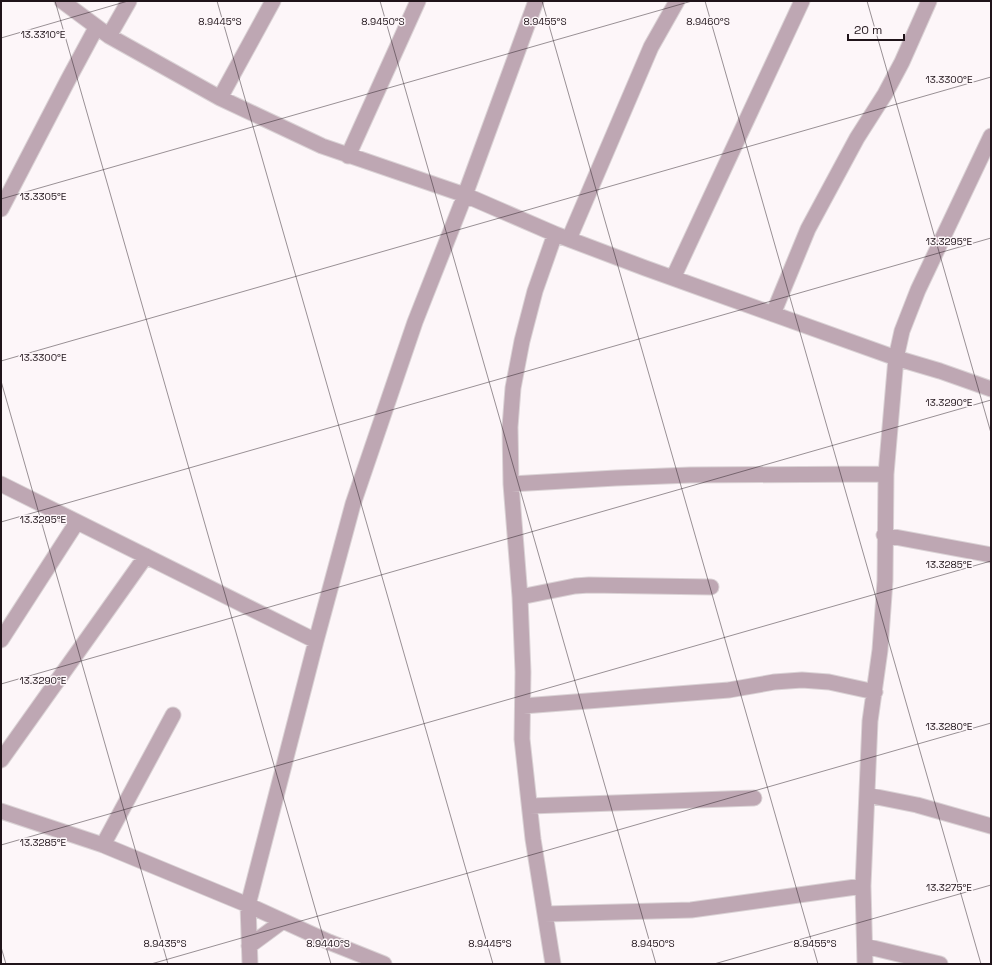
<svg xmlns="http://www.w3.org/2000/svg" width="992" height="965" viewBox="0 0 992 965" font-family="'Space Grotesk',sans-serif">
<rect width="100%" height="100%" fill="#fdf6f9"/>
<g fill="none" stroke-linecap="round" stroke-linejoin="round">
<defs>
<path id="street" d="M62,1L109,36L220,98L322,146L465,195L555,234L645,268L896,358L940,371L991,389
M109,36L129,1
M220,98L273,1
M348,156L418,1
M1,209L68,80L96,28
M569,239L651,47L677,1
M673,278L802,1
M773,314L808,229L857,138L885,94L902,62L929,1
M1,484L316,641
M511,484L616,478L690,475L886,474
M884,535L991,555
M520,597L575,586L589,585L711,587
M1,640L77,522
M523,706L729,690L774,682L802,680L829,682L875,692
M1,760L146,556
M867,795L917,805L991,826
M530,806L754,798
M1,811L103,845L248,905L329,942L384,964
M103,845L173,715
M545,914L691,910L863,886
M249,946L283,921
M865,946L940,964
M250,964L248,905L316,641L353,504L415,322L465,195L536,1
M553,964L533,839L522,739L523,672L520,597L511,484L510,427L513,388L522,341L535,291L555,234
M865,964L863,886L870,721L880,650L885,581L886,474L896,358L902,331L918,290L991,136"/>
</defs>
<use href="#street" stroke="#dad2d5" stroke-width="17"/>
<use href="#street" stroke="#bea7b3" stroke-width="15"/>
</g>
<path fill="none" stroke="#20141a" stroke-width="1" stroke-opacity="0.45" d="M55,1L331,964M217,1L493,964M380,1L656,964M542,1L818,964M705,1L981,964M867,1L991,433M1,38L128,1M1,199L692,1M1,361L991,77M1,381L168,964M1,522L991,238M1,684L991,400M1,845L991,561M1,947L6,964M151,964L991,723M714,964L991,885"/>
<g font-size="10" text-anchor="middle" fill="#20141a" stroke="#fdf6f9" stroke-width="3" stroke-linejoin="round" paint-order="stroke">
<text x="220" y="25">8.9445°S</text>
<text x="383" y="25">8.9450°S</text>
<text x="545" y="25">8.9455°S</text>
<text x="708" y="25">8.9460°S</text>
<text x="43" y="38">13.3310°E</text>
<text x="949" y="83">13.3300°E</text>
<text x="43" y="200">13.3305°E</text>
<text x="949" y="245">13.3295°E</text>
<text x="43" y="361">13.3300°E</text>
<text x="949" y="406">13.3290°E</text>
<text x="43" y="523">13.3295°E</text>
<text x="949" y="568">13.3285°E</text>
<text x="43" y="684">13.3290°E</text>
<text x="949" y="730">13.3280°E</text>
<text x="43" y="846">13.3285°E</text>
<text x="949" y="891">13.3275°E</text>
<text x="165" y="947">8.9435°S</text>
<text x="328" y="947">8.9440°S</text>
<text x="490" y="947">8.9445°S</text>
<text x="653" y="947">8.9450°S</text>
<text x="815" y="947">8.9455°S</text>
</g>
<rect width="992" height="965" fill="none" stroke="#20141a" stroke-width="4"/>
<path d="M848 34v6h56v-6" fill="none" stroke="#20141a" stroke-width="2"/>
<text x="854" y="34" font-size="12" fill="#20141a" stroke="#fdf6f9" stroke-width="3" paint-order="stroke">20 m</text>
</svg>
